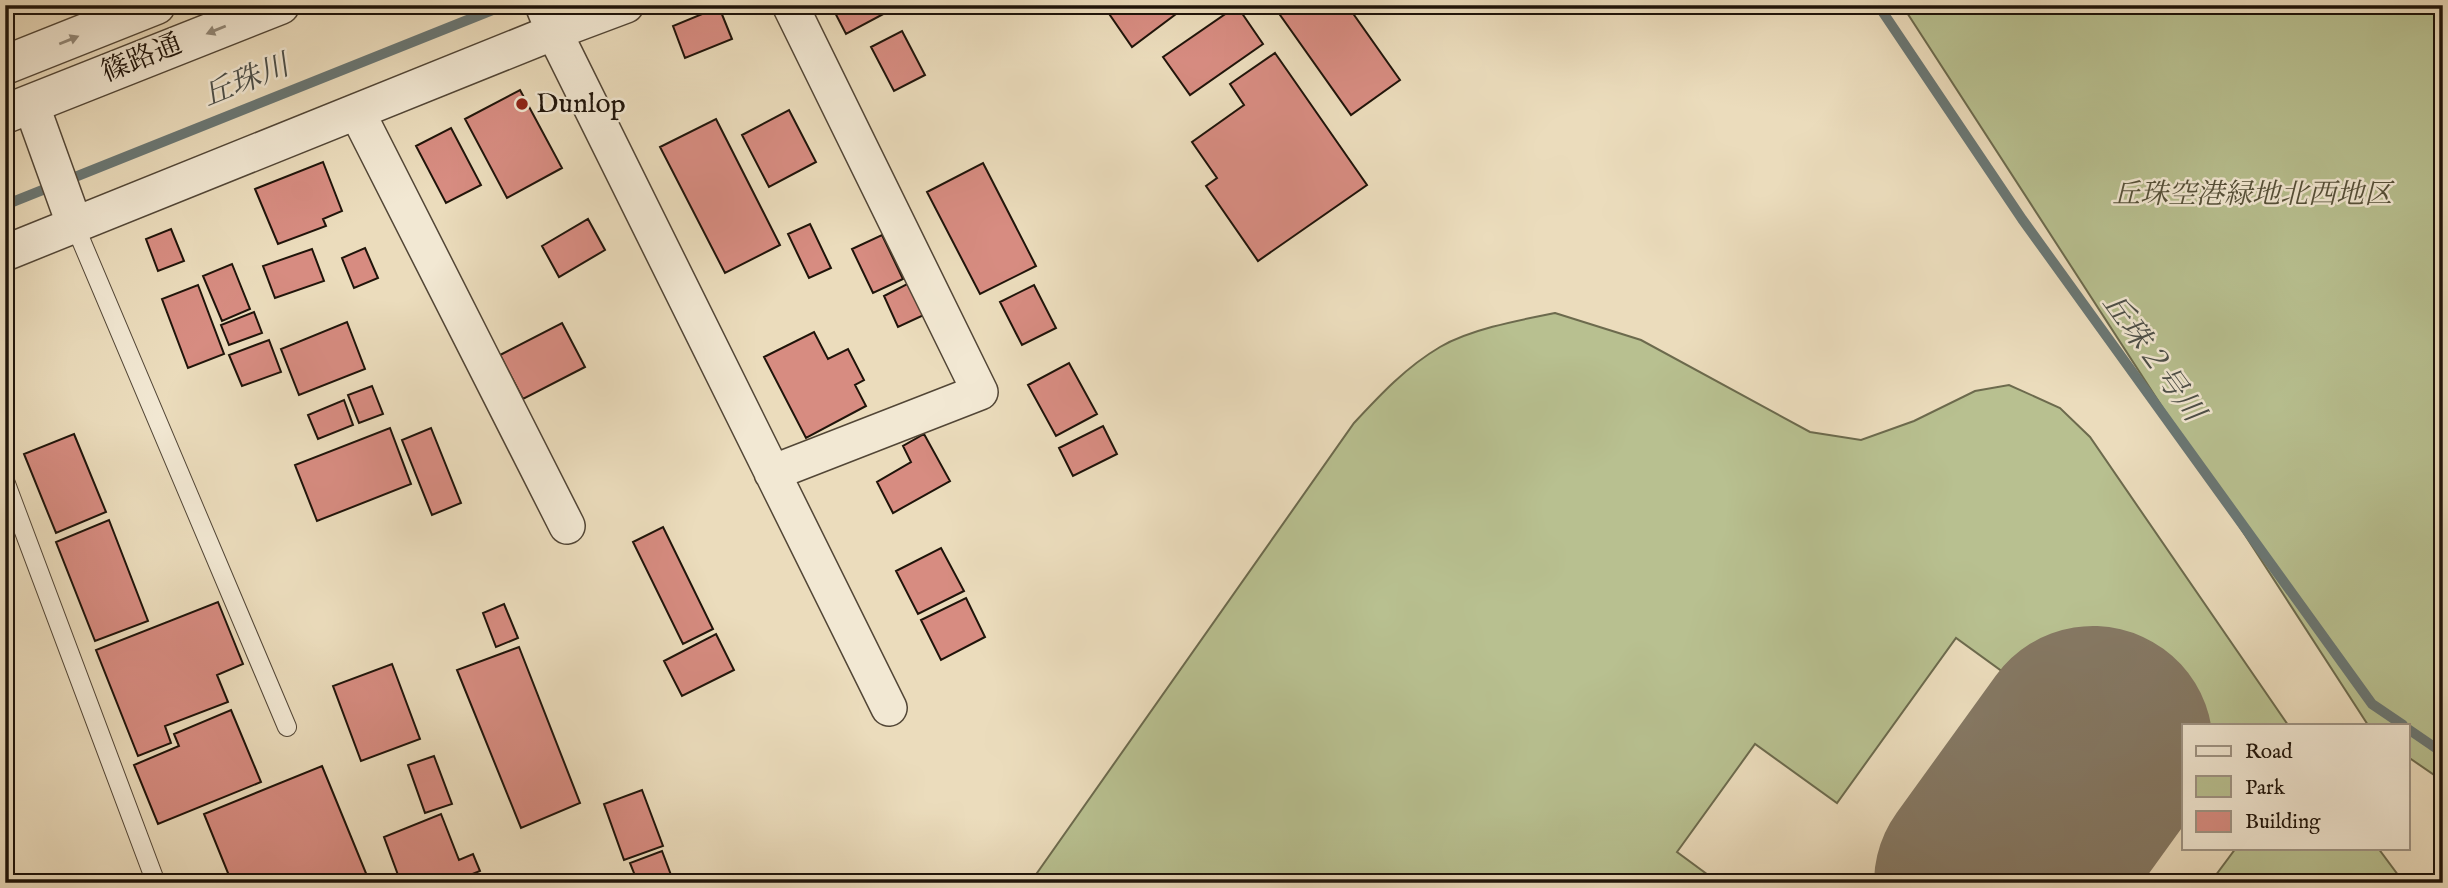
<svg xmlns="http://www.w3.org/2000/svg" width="2448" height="888" viewBox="0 0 2448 888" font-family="'IM FELL English','Noto Serif JP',serif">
<rect width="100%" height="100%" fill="#ebdcbc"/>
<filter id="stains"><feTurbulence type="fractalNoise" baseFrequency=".00286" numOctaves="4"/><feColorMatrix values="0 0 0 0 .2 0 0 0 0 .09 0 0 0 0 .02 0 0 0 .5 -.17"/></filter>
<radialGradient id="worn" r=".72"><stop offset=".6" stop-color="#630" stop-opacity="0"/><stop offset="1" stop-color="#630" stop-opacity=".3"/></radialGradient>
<path fill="#b8c090" stroke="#6c6a4d" stroke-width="2" d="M1902,5H2443V781L2408,757V725H2368Z
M1555,313L1641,340L1810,432L1861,440L1914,421L1975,391L2009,385L2060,408L2090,437L2288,725H2184V803L1956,638L1837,803L1755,744L1677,852L1719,883H1030L1354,423C1380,395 1406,367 1440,347C1471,329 1520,320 1555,313Z
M2236,848H2378L2404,883H2210Z"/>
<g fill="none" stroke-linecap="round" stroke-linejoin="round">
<path stroke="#6a7774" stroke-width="10" d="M1878,5L2022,219L2372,704L2403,725
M5,205L505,5
M2408,729L2443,753"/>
<path stroke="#857863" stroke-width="240" d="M1994,883L2093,746"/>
</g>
<path fill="#d78c81" stroke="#1f140a" stroke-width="2" d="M831,5H886L889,11L846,34Z
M1103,5H1188L1132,47Z
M1273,5H1347L1400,80L1351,115Z
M1237,6L1263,44L1190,95L1163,57Z
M719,7L732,39L685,58L673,26Z
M902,31L925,75L894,91L871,47Z
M1275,53L1367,185L1258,261L1206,186L1217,178L1192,142L1244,105L1230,84Z
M520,90L562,168L507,198L465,119Z
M789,110L816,162L769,187L742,135Z
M716,119L780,245L725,273L660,147Z
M451,128L481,185L446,203L416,146Z
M323,162L342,211L323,219L326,226L278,244L255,189Z
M983,163L1036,266L980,294L927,192Z
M588,219L605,250L559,277L542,246Z
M810,224L831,268L809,278L788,234Z
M171,229L184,261L158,271L146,239Z
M882,235L903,279L873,293L852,249Z
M365,248L378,278L354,288L342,258Z
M312,249L324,281L275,298L263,266Z
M232,264L250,309L222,321L203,276Z
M911,282L926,314L898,327L884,296Z
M198,285L224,354L188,368L162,299Z
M1034,285L1056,328L1022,345L1000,302Z
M254,312L262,333L229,345L221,325Z
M347,322L365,369L299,395L281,349Z
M562,323L585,367L523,399L500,355Z
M814,332L828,359L848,349L864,380L855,385L866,406L806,438L764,357Z
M269,340L281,372L242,386L229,355Z
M1069,363L1097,414L1056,436L1028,385Z
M372,386L383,414L359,423L348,395Z
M344,400L353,425L318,439L308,415Z
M1103,426L1117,454L1073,476L1059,448Z
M390,428L411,484L317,521L295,465Z
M431,428L461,503L432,515L402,440Z
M74,434L106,512L56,533L24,454Z
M924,434L950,481L893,513L877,482L911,462L903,446Z
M109,520L148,621L95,641L56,542Z
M663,527L713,629L683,644L633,542Z
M941,548L964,591L918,614L896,571Z
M966,598L985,637L941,660L921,620Z
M218,602L243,664L217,675L228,702L165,726L171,743L138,756L96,650Z
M504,604L518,638L496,647L483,613Z
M716,634L734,670L682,696L664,661Z
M519,647L580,803L521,828L457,670Z
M392,664L420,739L361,761L333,686Z
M231,710L261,782L158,824L134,765L179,746L174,734Z
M434,756L452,804L425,813L408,765Z
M322,766L370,883H232L204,814Z
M642,790L663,846L624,860L604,804Z
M441,814L459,860L473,854L480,871L450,883H401L384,837Z
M662,851L674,883H638L630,863Z"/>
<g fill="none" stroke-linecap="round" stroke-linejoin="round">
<defs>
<path id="service" d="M75,226L287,727
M5,481L156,883"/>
<path id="minor" d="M543,5L554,32L889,708
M31,104L75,226
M357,112L567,526
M5,253L554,32L626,5
M772,473L980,392L790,5"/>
<path id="tertiary" d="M5,65L156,5
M5,114L280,5"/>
</defs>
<use href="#service" stroke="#524636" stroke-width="20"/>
<use href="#minor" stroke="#524636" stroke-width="38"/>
<use href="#tertiary" stroke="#524636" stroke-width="41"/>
<use href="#service" stroke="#f2e8d3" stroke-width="18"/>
<use href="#minor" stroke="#f2e8d3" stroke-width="35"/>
<use href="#tertiary" stroke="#f2e8d3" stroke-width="38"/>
</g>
<defs><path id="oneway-solid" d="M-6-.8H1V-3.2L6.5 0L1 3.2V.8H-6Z" transform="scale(1.75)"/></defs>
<g fill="#938979">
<use href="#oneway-solid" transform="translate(216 30) rotate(158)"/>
<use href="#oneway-solid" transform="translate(69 40) rotate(-22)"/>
</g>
<circle fill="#8f2418" stroke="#f2e8d3" stroke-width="2.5" cx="522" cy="104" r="7"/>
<g text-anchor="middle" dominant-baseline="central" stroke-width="5" stroke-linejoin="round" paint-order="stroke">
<g font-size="28" fill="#1f140a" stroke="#f2e8d3">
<text transform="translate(142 59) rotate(-22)">篠路通</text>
</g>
<g font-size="28" fill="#1f140a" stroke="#f2e8d3" text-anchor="start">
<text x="536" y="104">Dunlop</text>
</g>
<g font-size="28" font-style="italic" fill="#555039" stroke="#f2e8d3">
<text x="2252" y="195">丘珠空港緑地北西地区</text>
</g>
<g font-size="30" font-style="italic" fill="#4b4e48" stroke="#f2e8d3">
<text transform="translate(246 82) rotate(-22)">丘珠川</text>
<text transform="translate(2152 358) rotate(54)">丘珠２号川</text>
</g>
</g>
<rect width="2448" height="888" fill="none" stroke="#ebdcbc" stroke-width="28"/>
<rect x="7" y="7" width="2434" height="874" fill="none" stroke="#1f140a" stroke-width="3.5"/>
<rect x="14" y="14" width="2420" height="860" fill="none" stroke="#1f140a" stroke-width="2"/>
<rect x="2182" y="724" width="228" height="126" fill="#f2e8d3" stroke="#9e9383" stroke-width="2"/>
<rect x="2196" y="746" width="35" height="10" fill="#f2e8d3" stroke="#9e9383" stroke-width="2"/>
<text x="2245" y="758" font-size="21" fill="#1f140a">Road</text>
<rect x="2196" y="776" width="35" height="21" fill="#b8c090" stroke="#9e9383" stroke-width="2"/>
<text x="2245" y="794" font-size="21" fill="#1f140a">Park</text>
<rect x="2196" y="811" width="35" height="21" fill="#d78c81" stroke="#9e9383" stroke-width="2"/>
<text x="2245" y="828" font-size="21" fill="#1f140a">Building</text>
<rect width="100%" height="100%" filter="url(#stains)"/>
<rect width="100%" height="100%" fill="url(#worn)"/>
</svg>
